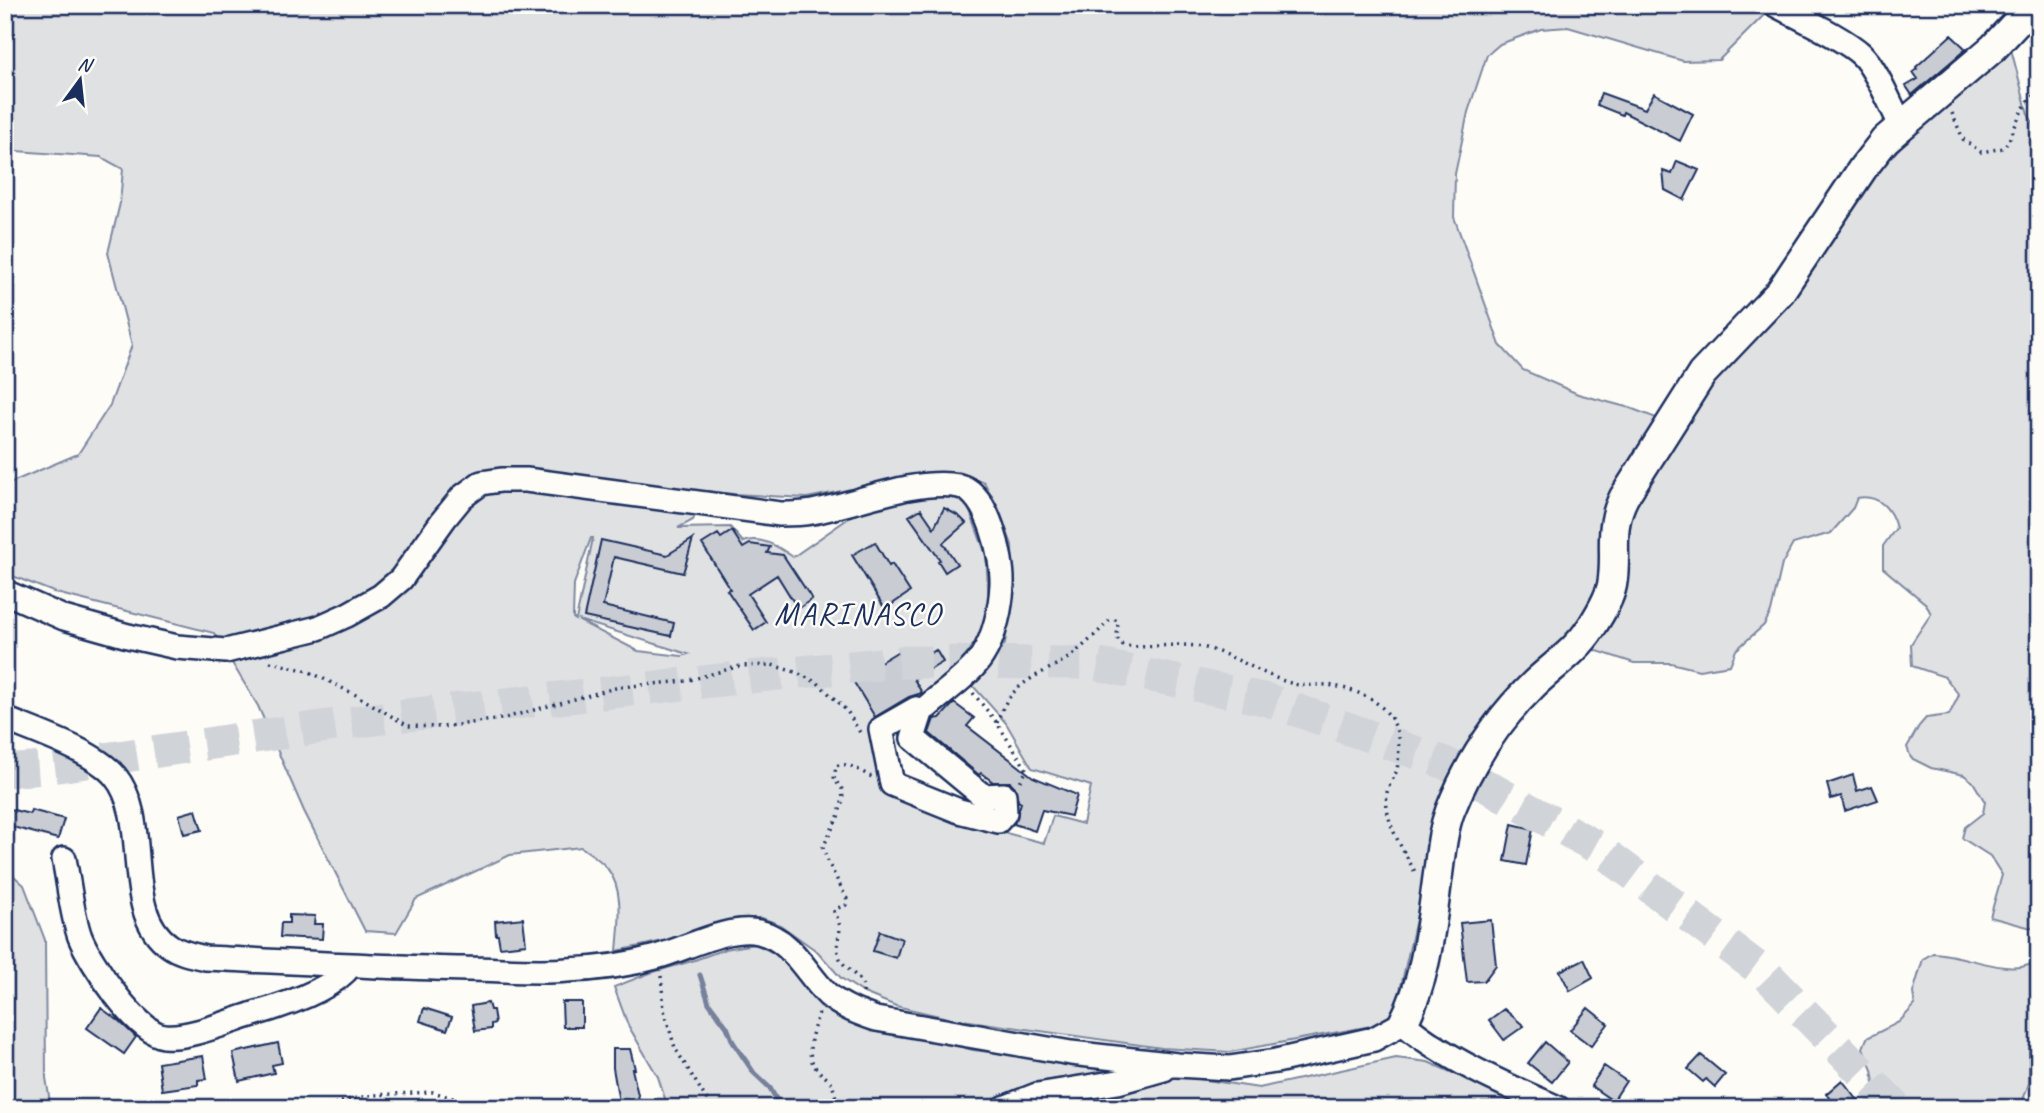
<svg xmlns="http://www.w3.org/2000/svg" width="2044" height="1113" viewBox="0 0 2044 1113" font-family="Caveat,sans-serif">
<rect width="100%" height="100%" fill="#fdfcf7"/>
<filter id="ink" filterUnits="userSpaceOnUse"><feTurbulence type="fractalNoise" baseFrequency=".0143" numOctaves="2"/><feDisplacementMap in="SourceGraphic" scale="14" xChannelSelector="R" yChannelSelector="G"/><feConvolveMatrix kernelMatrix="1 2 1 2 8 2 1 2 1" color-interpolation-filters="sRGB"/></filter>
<g filter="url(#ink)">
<path fill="#e0e1e3" stroke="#7e88a0" stroke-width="2" fill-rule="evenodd" d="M5,5H1756L1766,13L1719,60L1683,61L1568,27L1541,29L1500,44L1487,55L1468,112L1455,174L1454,217L1500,345L1523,370L1578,394L1630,408L1659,419L1598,591L1573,635L1499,703L1466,748L1437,808L1421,897L1393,1022L1230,1052L1162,1048L948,1018L896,1006L864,993L841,978L818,952L780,925L762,918H739L712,924L663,941L617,951C619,925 625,890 607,868C601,860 589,853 581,847L510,855L416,899L396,933L365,931L304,811L258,706L214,633L56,593L5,573V485L78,454L110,405L132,345L108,253L120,203L123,169L101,157L16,151L5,148ZM959,472L984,482L998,507L1012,545L1013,581L1005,644L973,686L1006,723L1032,768L1091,786L1083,824L1053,816L1044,843L949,818L920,806L901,801L889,789L873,727L983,662L990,618L986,555L966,501L930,491L889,490L793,557C779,547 760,535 743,542L730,527L678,528L693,520L706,491L733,494L807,498L926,474ZM591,538H593L576,620L573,618L574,584ZM579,621V620L688,654L682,656L638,651Z
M2011,49L2028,114L2039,133V930L1990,917L2002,875L1990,856L1962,838L1965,827L1983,813L1985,802L1973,782L1964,775L1931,768L1911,758L1907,747L1919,726L1926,718L1949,715L1959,695L1945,677L1912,666L1911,644L1931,614L1926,604L1883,568V546L1896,528C1891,508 1878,494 1857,498L1853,508L1831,533L1793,544L1782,564L1771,612L1764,625L1736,650L1730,665L1699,670L1671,663H1634L1591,649L1624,570L1631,506L1702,394L1873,177L1917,129L1959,97Z
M5,868L24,885L45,940L46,1078L51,1108H5Z
M755,944L772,952L787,964L807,990L848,1022L883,1027L973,1050L1133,1069L1259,1088L1396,1058L1428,1062L1532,1108H668L658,1077L628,1025L614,987L650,973L692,961L725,949Z
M1933,953C1962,953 2016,981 2039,959V1046L2029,1047V1083L2020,1108H1878L1872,1070L1863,1048L1867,1038L1899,1022L1915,1005L1913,993L1923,959Z"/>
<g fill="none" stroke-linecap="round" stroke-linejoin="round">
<path stroke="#76819c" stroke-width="5" d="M700,975L709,1003L727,1027L733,1042L754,1073L770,1088L781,1108"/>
</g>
<path fill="#c9ccd3" stroke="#1b2f5e" stroke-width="2" d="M1951,35L1966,49L1912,95L1906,86L1918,79L1913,72L1917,69L1916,67Z
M1601,93L1645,109L1654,93L1693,114L1680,141L1623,112L1622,115L1597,105Z
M1677,161L1699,170L1684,200L1665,190L1663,171L1672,174Z
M944,508L959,516L966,523L943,543L957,564L945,572L938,561L940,560L909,516L921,509L934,528Z
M732,531L743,548L750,544L770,547L767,553L783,555L812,599L798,609L777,575L748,594L766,622L754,630L727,590L730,589L702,544L718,534L721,538Z
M693,539L683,573L614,557L603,606L674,623L671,636L584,617L601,540L667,555Z
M875,542L889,566L892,564L910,592L885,609L852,555Z
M936,650L943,662L914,679L922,693L909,697L875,717L852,679L897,652L907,668Z
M954,703L974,718L967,726L1033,777L1077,795L1071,816L1042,810L1035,831L1014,824L1021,803L1018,801L1015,787L1010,782H993L981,773L979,775L929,733L934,719L940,718Z
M1853,775L1857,791L1872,786L1878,800L1845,811L1841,796L1831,799L1827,784Z
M5,808L30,814L31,810L64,819L58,839L5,825Z
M196,810L202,830L184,834L179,815Z
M1512,824L1533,829L1526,865L1505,861Z
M289,915L315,916L314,924H323L322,939L280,937L281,923H289Z
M523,918L526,944L500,947L498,935H496L495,921Z
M1491,920L1496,965L1484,981L1467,982L1460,923Z
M880,931L902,939L896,958L873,951Z
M1584,959L1593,978L1570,991L1560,971Z
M562,1002H582V1027H563Z
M488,1003L490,1010H493L495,1023L491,1024V1029L475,1031L471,1006Z
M101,1008L119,1021L136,1037L124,1054L87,1028Z
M424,1008L452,1017L447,1030L420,1021Z
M1588,1008L1608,1024L1591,1046L1570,1030Z
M1504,1009L1524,1026L1504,1040L1489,1020Z
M1545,1042L1568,1062L1552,1082L1528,1063Z
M278,1043L282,1063L272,1065L274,1073L239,1081L233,1053Z
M613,1049H630L635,1069H632L641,1108H620L613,1068Z
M1701,1055L1725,1075L1715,1087L1706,1079L1703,1082L1688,1069Z
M203,1056L207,1079L198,1080V1085L162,1090L158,1063Z
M1604,1066L1626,1081L1613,1101L1591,1086Z
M1842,1080L1864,1108H1837L1826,1094Z"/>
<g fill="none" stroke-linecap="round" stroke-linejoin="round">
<path stroke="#d0d3d8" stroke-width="33" stroke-dasharray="33 17" stroke-linecap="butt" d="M5,771L44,768L389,717L729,679L902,662L1090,663L1268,700L1445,763L1598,848L1767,975L1897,1108"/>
<defs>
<path id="minor" d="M1776,5C1800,18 1842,37 1861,54C1876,68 1891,106 1901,125
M5,592L64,618L128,636L177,647L226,651L318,628L347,615L381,596L401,579L444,519L462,497L481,483L501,480H526L780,514C790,514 801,514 812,512C856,504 915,478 959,486C988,492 1003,558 1002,584C1001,607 995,636 982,656C972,673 943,693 927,707
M916,709L921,713L913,738L983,796L1004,795L1005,813L998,821L959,811L892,784L881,729Z
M5,719C36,732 94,751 115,776C153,822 119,911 170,946C180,953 193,955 205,958C292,962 379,967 466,969C499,969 534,973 567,970C596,969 628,965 656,957C686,949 728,925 759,932C793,940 805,973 828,995C842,1007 859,1013 876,1019L1071,1053L1177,1065L1229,1068L1276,1061L1374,1039L1403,1023C1445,1059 1507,1086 1558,1108
M64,859C69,883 72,916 80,937C90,962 137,1033 164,1036C188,1039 233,1020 257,1013C285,1005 333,989 350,966
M1004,1108L1037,1095L1118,1082L1164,1069"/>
<path id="major" d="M1403,1023C1427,978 1431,924 1438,874C1441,853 1442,832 1450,811C1469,763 1497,720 1534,684C1554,665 1576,651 1591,628C1599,615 1609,600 1612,585C1618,553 1607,530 1624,497L1702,374L1780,292L1863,168L1885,140L1993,48L2019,20L2029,5"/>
</defs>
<use href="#minor" stroke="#1b2f5e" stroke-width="28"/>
<use href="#major" stroke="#1b2f5e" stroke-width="33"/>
<path stroke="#1b2f5e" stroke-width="3.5" stroke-dasharray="2 5" stroke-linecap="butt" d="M2029,39L2039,59
M1952,113L1963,139L1981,152L2004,148C2019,126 2015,111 2039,91
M270,662L308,671L356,695L408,726L442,727L501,719L619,687L686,681L740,666L772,665L795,672L818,683L847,711L862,736
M973,693L997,723L1027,770L1018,785
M997,723C1009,682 1036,678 1068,658C1083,647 1096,634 1109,621L1114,619L1118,622L1117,637L1121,644L1126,646C1153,649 1179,641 1206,648C1237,656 1263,676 1294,684C1305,687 1315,684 1326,685C1355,688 1393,703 1398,737C1399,745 1399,760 1397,769C1395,777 1388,785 1387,793C1383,821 1403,849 1415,872
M661,976L664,1010L675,1048L707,1100L706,1108
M863,993C866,977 844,971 839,956C833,939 847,931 834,912L835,909L846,905L847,899L828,862L823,847L838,817L843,799L842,789L834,779L836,766C848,761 861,772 872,777
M819,1013C813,1029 804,1054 816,1068C820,1074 829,1078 832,1084C837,1098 833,1097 846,1108
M321,1108L351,1099L374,1095L433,1092L485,1108"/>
<use href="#minor" stroke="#fdfcf7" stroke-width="23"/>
<use href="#major" stroke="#fdfcf7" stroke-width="28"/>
</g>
</g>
<g text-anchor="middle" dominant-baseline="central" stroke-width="5" stroke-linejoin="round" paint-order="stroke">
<g font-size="32" letter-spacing="2" fill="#1b2f5e" stroke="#fdfcf7">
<text x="858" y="613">MARINASCO</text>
</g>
</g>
<rect width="2044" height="1113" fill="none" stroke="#fdfcf7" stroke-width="28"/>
<rect x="14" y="14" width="2016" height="1085" fill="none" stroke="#1b2f5e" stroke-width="2.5" filter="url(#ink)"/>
<g transform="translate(80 80) rotate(15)" stroke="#fdfcf7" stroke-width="5" paint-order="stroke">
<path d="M0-5L12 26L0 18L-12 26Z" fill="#1b2f5e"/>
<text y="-10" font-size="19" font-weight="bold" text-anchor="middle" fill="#1b2f5e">N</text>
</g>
</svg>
